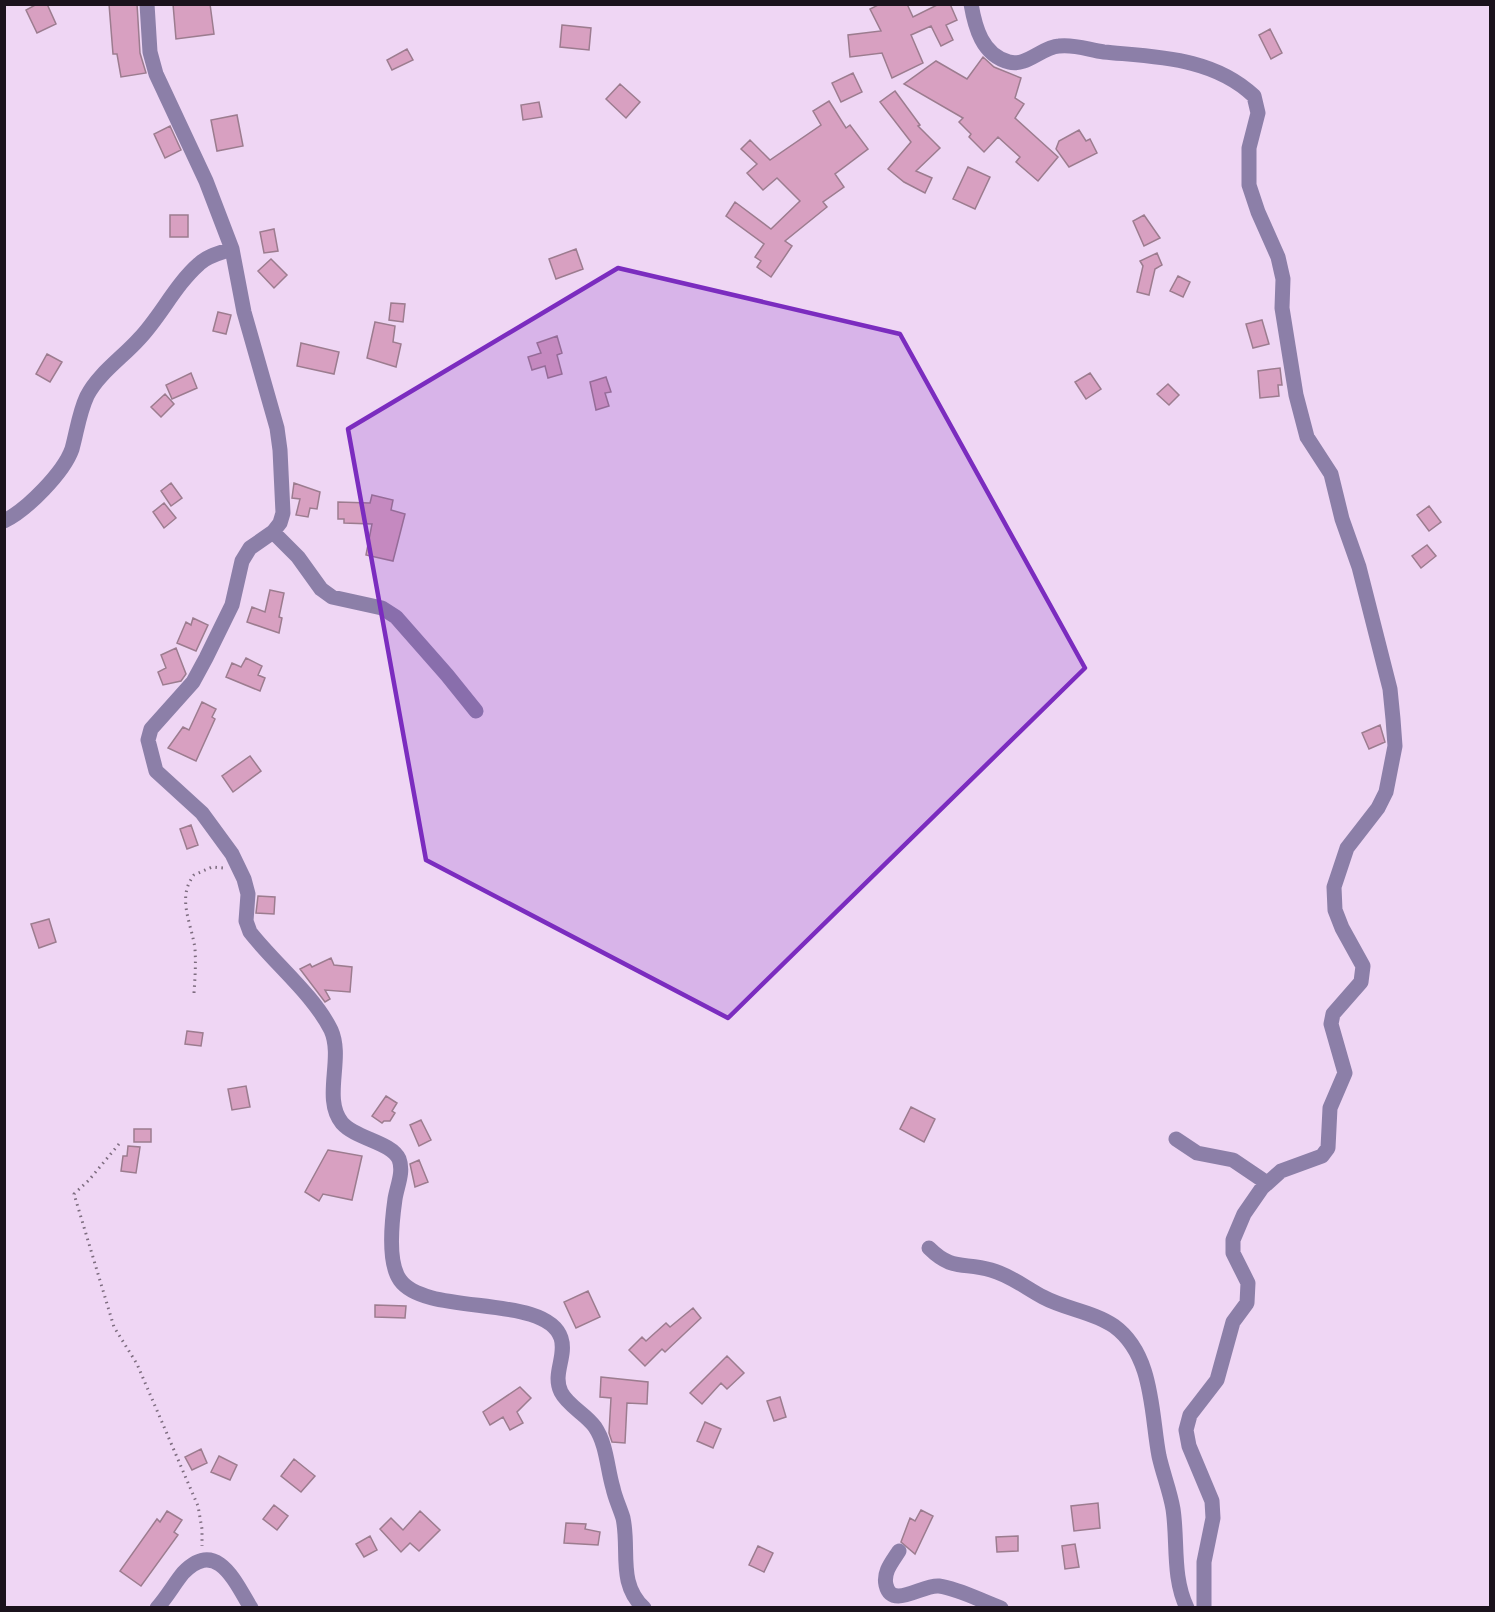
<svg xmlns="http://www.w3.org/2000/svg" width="1495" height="1612" viewBox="0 0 1495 1612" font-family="Georgia,serif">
<rect width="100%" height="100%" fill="#efd6f4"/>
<path fill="#d8a0c1" stroke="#9c7c8f" stroke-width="1.5" d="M37,4H47L56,24L37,33L26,10Z
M109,4H137L140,53L146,73L121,77L117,54H113Z
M173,4H210L214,34L176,39Z
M880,4H907L913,17L939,4H950L957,20L946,25L953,40L941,46L931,26L911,35L923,63L892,78L882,53L850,57L848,35L881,31L870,9Z
M562,25L591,28L589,50L560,47Z
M1270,29L1282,53L1271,59L1259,35Z
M407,49L413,60L392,70L387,60Z
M983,57L994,67L1021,78L1015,98L1024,104L1015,118L1058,157L1038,181L1016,162L1020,157L998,137L984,152L969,137L971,134L959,122L963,118L904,84L936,61L967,79Z
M853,73L862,92L841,102L832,83Z
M620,84L640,102L626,118L606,99Z
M895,91L920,125L918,126L940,148L916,171L932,178L925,193L904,182L888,169L911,142L880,102Z
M829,101L846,128L850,125L868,149L835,174L844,187L823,202L827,207L785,241L792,246L771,277L757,267L761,261L755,257L764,244L726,216L735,202L771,229L800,201L777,178L763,190L747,173L757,164L741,149L750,140L770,160L821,125L813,111Z
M539,102L542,117L523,120L521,105Z
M237,115L243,146L217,151L211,120Z
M170,126L181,150L165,158L154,134Z
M1079,130L1086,141L1090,139L1097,153L1069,167L1056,149L1059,141Z
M968,167L990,177L975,209L953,199Z
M170,215H188V237H170Z
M1144,215L1160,238L1144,246L1133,221Z
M274,229L278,251L264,253L260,232Z
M576,249L583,269L556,279L549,259Z
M1157,253L1162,265L1155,269L1149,295L1137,292L1143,266L1140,261Z
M271,259L287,275L274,288L258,271Z
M1178,276L1190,282L1183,297L1170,291Z
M391,303L405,304L403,322L389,320Z
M218,312L231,315L226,334L213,331Z
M1262,320L1269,344L1253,348L1246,324Z
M375,322L395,326L393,342L401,344L396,367L367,358Z
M557,336L562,353L557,355L562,374L548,378L545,366L532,370L528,357L541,353L537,343Z
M301,343L339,352L334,374L297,366Z
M47,354L62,362L50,382L36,374Z
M1280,368L1282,385H1278L1279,396L1260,398L1258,371Z
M191,373L197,388L172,399L166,385Z
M1090,373L1101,389L1086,399L1075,382Z
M606,377L611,392L605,393L609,406L596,410L590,382Z
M1168,384L1179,395L1169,405L1157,394Z
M165,394L174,404L161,417L151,407Z
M171,483L182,498L171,506L161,491Z
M294,483L320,492L317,509L310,508L308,517L296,515L300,499L292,498Z
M372,495L393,500L391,510L405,514L393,561L366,555L372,524L344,523V519H338V502L370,503Z
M164,503L176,518L164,528L153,512Z
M1429,506L1441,522L1429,531L1417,515Z
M1427,545L1436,556L1421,568L1412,556Z
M270,590L284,593L279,617L282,618L279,633L247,622L252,607L265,612Z
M193,618L208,625L196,651L177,643L186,622L191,625Z
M176,648L186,674L181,681L163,685L158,672L166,668L161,655Z
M246,658L262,666L258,675L265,678L260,691L226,677L232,663L241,667Z
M202,702L216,709L212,717L215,719L196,761L168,748L183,727L189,730Z
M1380,725L1385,742L1369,749L1362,733Z
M250,756L261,771L233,792L222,776Z
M191,825L198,845L187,849L180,829Z
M258,896L275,897L274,914L256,913Z
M49,919L56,942L39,948L31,924Z
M331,958L334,965L352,967L350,992L325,990L330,999L325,1002L300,969L310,964L312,967Z
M187,1031L203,1033L201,1046L185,1044Z
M246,1086L250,1107L232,1110L228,1089Z
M386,1096L397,1103L392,1111L395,1113L390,1121H384L382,1123L372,1116Z
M911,1107L935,1119L924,1142L900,1129Z
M421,1120L431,1140L419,1146L410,1125Z
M134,1129H151V1142H134Z
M128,1146L140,1147L136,1173L121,1171L123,1156H127Z
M328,1150L362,1156L352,1200L323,1194L319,1201L305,1192Z
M419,1160L428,1182L415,1187L410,1164Z
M588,1291L600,1317L576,1328L564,1302Z
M375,1305L406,1306L405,1318L375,1317Z
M693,1308L701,1318L665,1352L662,1349L645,1366L629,1350L642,1337L646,1341L666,1323L670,1327Z
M727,1356L744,1373L727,1389L721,1383L702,1404L690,1393Z
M601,1377L648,1382L647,1404L627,1403L625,1443L612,1442L609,1433L611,1398L600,1397Z
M520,1387L531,1398L517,1412L523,1423L510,1430L503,1417L490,1425L483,1412Z
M780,1397L786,1417L774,1421L767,1401Z
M705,1422L721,1429L713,1448L697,1441Z
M201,1449L207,1463L192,1470L185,1457Z
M219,1456L237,1465L230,1480L211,1472Z
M294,1459L315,1476L301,1492L281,1476Z
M1098,1503L1100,1528L1074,1531L1071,1506Z
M274,1505L288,1516L277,1530L263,1519Z
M921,1510L933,1516L915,1554L901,1542L910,1518L915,1521Z
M167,1511L182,1520L174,1532L178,1535L141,1586L120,1571L157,1519L160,1522Z
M420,1511L440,1530L419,1551L410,1543L401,1552L380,1529L391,1518L403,1530Z
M566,1523L586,1524L585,1529L600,1532L598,1545L564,1543Z
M370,1536L377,1550L364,1557L356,1544Z
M1018,1536V1551L997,1552L996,1537Z
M1075,1544L1079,1567L1065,1569L1062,1546Z
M758,1546L773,1553L764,1572L749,1565Z"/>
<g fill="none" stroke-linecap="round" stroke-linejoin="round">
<path stroke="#7d6c7f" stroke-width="3" stroke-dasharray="1.5 4.5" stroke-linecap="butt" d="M194,993C195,978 196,964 195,949C192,924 176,898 194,875L212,867L223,868
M119,1144L89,1180L74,1194L114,1327L137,1364L198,1506L202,1529V1546"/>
<path stroke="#8c7fa8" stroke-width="15" d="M147,4L150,52L156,74L206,181L232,249L244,312L277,428L280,450L283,513L280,523L273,532L250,548L242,561L232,605L206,658L193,682L151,729L148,740L156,771L202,813L232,854L244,879L248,894L246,921L250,932C275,964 313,994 331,1030C344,1059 322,1098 342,1123C356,1139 391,1142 399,1159C404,1172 397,1186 395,1199C392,1220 387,1262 400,1280C426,1317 546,1293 561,1338C567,1356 552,1374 561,1392C568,1406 586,1414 595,1427C607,1445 607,1468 613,1488C615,1498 620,1508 623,1518C630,1550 617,1583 644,1608
M971,4C975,27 982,55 1009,62C1026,67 1042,47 1059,46C1075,44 1089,50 1104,52C1156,57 1213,57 1254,96L1258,113L1249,148V185L1258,212L1278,257L1283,279L1282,308L1296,395L1307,437L1331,474L1342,519L1359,567L1390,689L1393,719L1395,746L1386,792L1378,808L1347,848L1334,887L1335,910L1342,928L1363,966L1361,982L1333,1014L1331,1024L1345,1073L1330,1108L1328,1148L1322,1156L1281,1171L1262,1188L1244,1214L1233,1240V1253L1248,1283L1247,1303L1233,1322L1217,1380L1190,1415L1186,1430L1189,1446L1212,1501L1213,1518L1204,1562V1608
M4,521C27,510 64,472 72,449C77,431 79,413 87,396C98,374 123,357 139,339C161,316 175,285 199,264C207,256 220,253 232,249
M273,532L298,557L321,589L332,597L382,608L396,617L447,675L476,711
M1176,1139L1197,1153L1233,1160L1267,1183
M929,1248C952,1271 963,1262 991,1270C1010,1275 1026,1288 1043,1297C1065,1309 1094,1312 1114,1326C1154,1355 1151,1415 1159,1456C1163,1474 1170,1491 1173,1509C1178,1542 1172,1577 1187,1608
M899,1551C892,1562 883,1572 886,1585C892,1610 923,1584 939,1586C960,1589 981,1601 1001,1608
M157,1608C167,1597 174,1584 183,1573C217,1538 235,1582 251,1608"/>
</g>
<path fill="#7b2cbf" fill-opacity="0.2" stroke="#7b2cbf" stroke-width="4.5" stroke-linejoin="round" d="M618,268L900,334L1085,668L728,1018L426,860L348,429Z"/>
<rect width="1495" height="1612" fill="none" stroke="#1b121c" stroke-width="12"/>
</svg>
